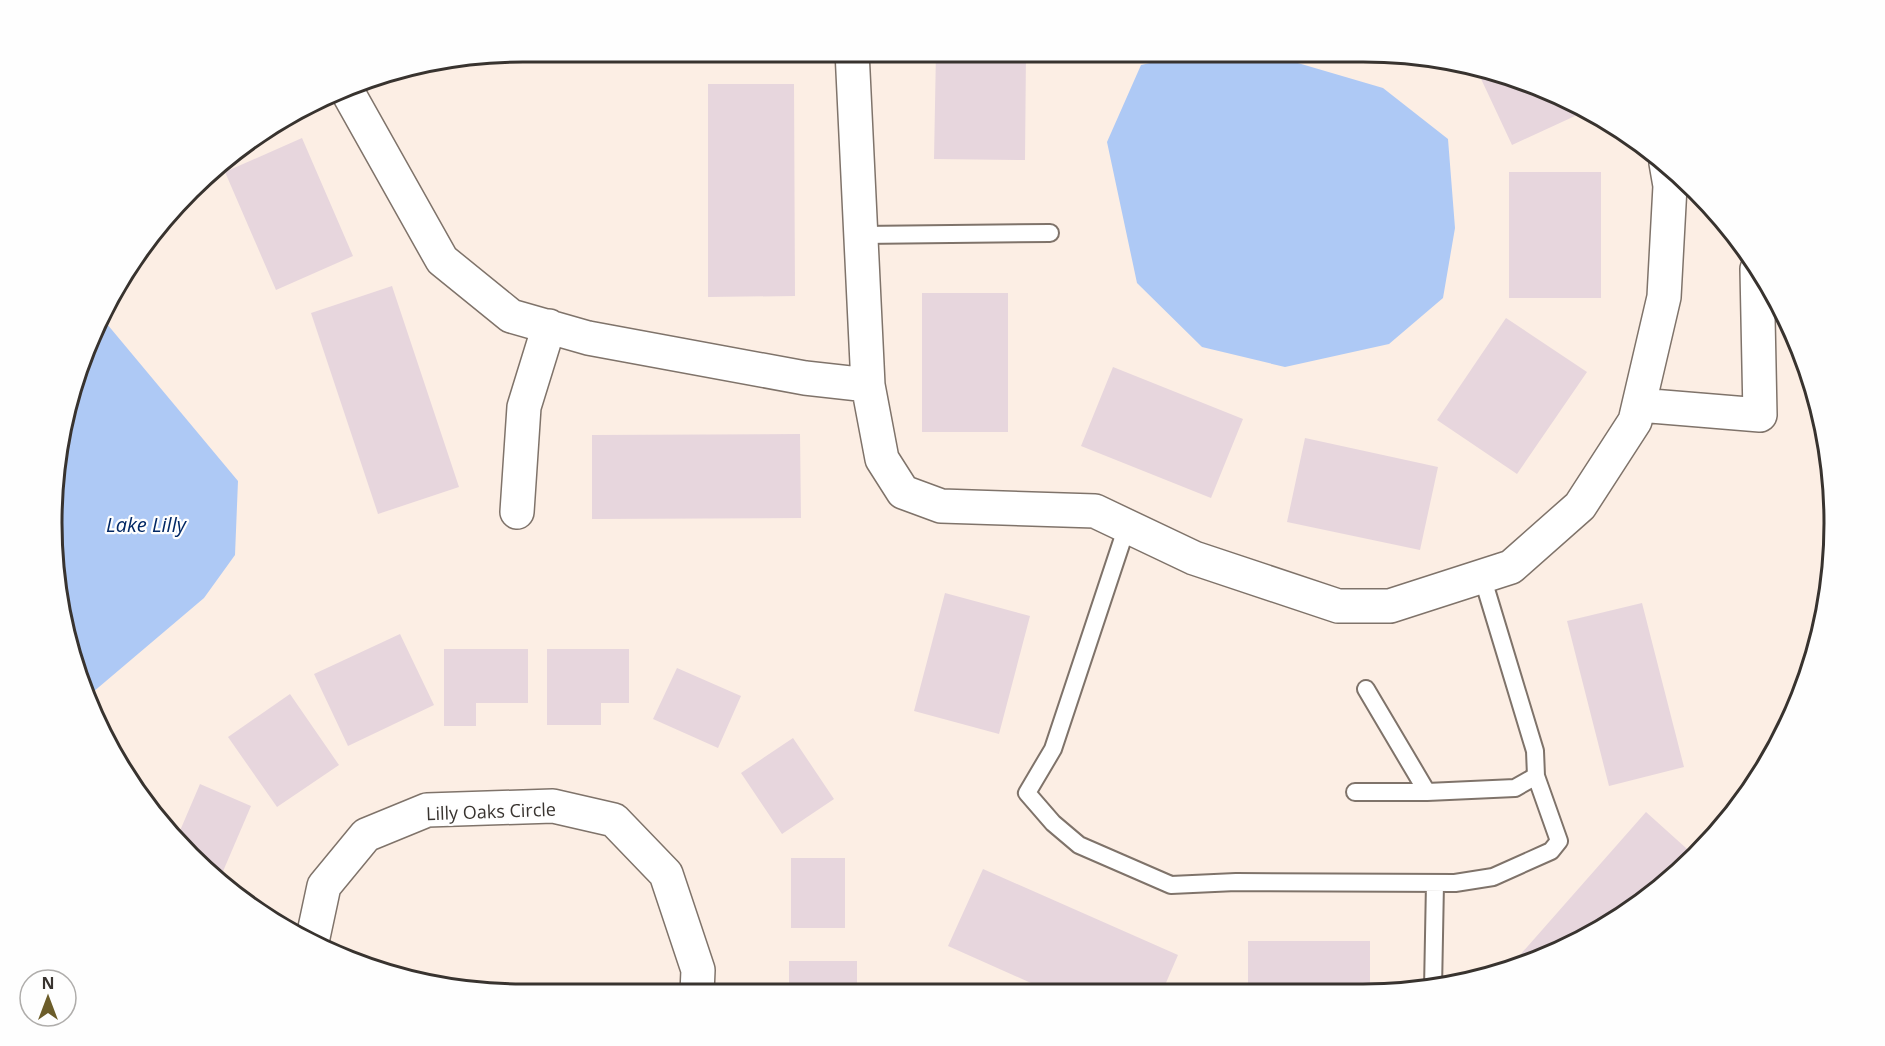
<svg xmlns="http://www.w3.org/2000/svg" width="1885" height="1046" viewBox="0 0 1885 1046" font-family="'Open Sans',sans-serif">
<rect width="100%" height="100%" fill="#fceee4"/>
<path fill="#aec9f5" d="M1199,52L1291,61L1383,88L1448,139L1455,228L1443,298L1389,344L1285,367L1202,347L1137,283L1107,142L1141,65Z
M104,318L107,324L238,481L235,555L204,598L86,698L52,554L67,401Z"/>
<path fill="#e7d6dd" d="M936,51L1026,52L1025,160L934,159Z
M1475,66L1484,67L1588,110L1512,145Z
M708,84H794L795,296L708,297Z
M302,138L353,256L276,290L225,172Z
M1509,172H1601V298H1509Z
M392,286L459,487L378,514L311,313Z
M922,293H1008V432H922Z
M1506,318L1587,372L1517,474L1437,420Z
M1113,367L1243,419L1211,498L1081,446Z
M800,434L801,518L592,519V435Z
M1305,438L1438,467L1420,550L1287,522Z
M945,593L1030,616L999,734L914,711Z
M1642,603L1684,767L1609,786L1567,621Z
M400,634L434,705L348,746L314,674Z
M444,649H528V703H476V726H444Z
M547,649H629V703H601V725H547Z
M677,668L741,696L718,748L653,719Z
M290,694L339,765L277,807L228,737Z
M793,738L834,799L782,834L741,773Z
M200,784L251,806L221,876L176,840Z
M1646,812L1696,857L1624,916L1517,968L1512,964Z
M791,858H845V928H791Z
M983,869L1178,955L1162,992H1051L948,946Z
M1248,941H1370V991L1248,992Z
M789,961H857V993H789Z"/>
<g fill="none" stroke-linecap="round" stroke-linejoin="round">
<defs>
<path id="service" d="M861,235L1050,233
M1127,526L1053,749L1027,793L1053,823L1079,845L1171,885L1236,882L1455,883L1493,877L1551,851L1559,841L1536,776
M1366,689L1427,792L1515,788L1536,776L1535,751L1482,576
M1355,792H1427
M1433,989L1435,883"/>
<path id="minor" d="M852,51L868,385L882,459L903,492L941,506L1095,511L1194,558L1338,606H1390L1511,567L1580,506L1635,421L1664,297L1670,186L1666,163
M346,89L442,260L511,316L588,338L805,378L868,385
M1639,405L1760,415L1757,269
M517,512L524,407L549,326
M312,942L324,886L366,835L427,810L553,806L614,820L666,874L698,970L697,993"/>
</defs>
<use href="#service" stroke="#7f736a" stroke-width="20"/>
<use href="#minor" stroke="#7f736a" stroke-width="36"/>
<use href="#service" stroke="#fff" stroke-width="16"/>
<use href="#minor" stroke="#fff" stroke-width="33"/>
</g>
<g text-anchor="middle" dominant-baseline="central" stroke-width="4.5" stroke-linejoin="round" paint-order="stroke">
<g font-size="18" fill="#38332f" stroke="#fefefe">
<text transform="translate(491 811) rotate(-2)">Lilly Oaks Circle</text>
</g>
<g font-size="20" font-style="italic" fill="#022865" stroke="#fefefe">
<text x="146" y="524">Lake Lilly</text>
</g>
</g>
<path d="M0 0H1885V1046H0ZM523 62H1363A461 461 0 0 1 1824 523V523A461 461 0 0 1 1363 984H523A461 461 0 0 1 62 523V523A461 461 0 0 1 523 62Z" fill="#fefefe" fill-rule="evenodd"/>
<path fill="none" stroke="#38332f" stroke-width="3" d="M523 62H1363A461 461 0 0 1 1824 523V523A461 461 0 0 1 1363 984H523A461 461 0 0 1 62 523V523A461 461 0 0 1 523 62Z"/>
<g transform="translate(48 998)"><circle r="28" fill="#fefefe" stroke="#afadab" stroke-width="1.5"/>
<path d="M0-4.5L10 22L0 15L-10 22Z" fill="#6c5d2a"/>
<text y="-9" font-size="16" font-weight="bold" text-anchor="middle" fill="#38332f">N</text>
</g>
</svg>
